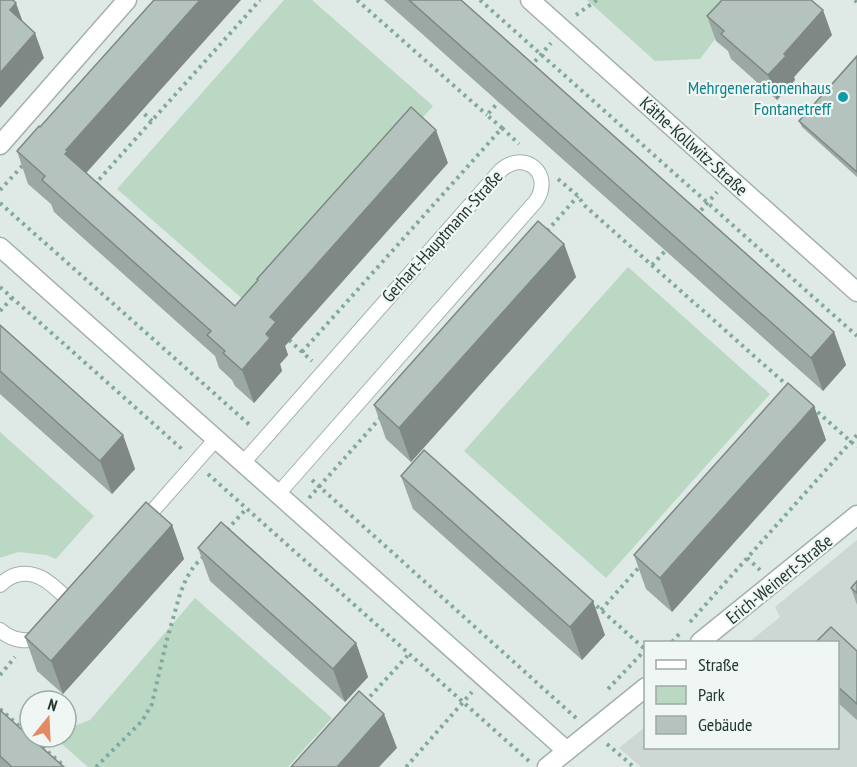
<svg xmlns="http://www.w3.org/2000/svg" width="857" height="767" viewBox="0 0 857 767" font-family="'PT Sans Narrow',sans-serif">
<rect width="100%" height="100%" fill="#dfe9e5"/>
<path fill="#cdd8d4" d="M857,540V767H641L619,748L645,727L646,748H838V642H749L780,617L775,607Z"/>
<path fill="#bad8c4" d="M284,0H312L433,106L253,308L117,189Z
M587,0H736L740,6L700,59L655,61Z
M628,267L770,394L606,578L464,451Z
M0,432L94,516L56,559L46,555L18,552L0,558Z
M195,598L332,718L288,767H88L54,737H66V729L90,720Z"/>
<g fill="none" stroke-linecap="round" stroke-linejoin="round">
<defs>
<path id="lane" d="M243,463L501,170C525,149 554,174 536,201L278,494
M142,523L216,439
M0,585C6,579 13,575 21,574C42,571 57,590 71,602
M0,630C11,640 28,644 41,636"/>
<path id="street" d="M530,0L857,292
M0,145L127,0
M0,247L567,751
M700,642L857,515
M547,767L646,687"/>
</defs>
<use href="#lane" stroke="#a3b0ac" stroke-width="16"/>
<use href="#street" stroke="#a3b0ac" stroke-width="21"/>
<path stroke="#82a9a0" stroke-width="4" stroke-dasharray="3 4.5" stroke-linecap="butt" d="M357,0L487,115
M480,0L857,336
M855,0L857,2
M576,15L597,0
M530,67L551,43
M139,109L152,121
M502,128L519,144
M558,179L578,196L584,205L789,387
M98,185L96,183L260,0
M0,190L24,164
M0,203L252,427
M696,216L717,192
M547,231L578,196
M652,265L668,248
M0,287L183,450
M0,311L12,298
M289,340L312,361
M302,352L502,128L487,115L502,98
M812,407L857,447
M208,474L529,761
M312,480L576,718
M309,498L382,416
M227,530L246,509
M747,558L760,570
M591,601L646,650
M601,610L641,565
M690,622L857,435
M672,642L681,632
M0,675L15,657
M608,689L646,649
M365,702L409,654
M0,709L30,736
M31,737L65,767
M607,744L634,767
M96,767L142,721L152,704L166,643L180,594L186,579L194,566L204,556
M406,767L472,692"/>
<use href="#lane" stroke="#fff" stroke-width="14"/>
<use href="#street" stroke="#fff" stroke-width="18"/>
</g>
<path fill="#9ca8a3" d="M384,0H461L834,332L846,365L823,391Z
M707,16L832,35L794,77L795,80L777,100L731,59L728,51L716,41Z
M857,56V177L802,127L799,121Z
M40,127L86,173L235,306L258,281L257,279L448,163L285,346L288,355L280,364L282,371L254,403L235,386L232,380L219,368L215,356L54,212L51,204L28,184L17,151Z
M564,244L576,277L411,462L386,439L374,405Z
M0,325L123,435L135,469L112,494L0,394Z
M814,406L826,440L672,612L646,589L634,555Z
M401,476L605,635L582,660L413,509Z
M172,525L184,559L63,694L37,671L25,637Z
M198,548L356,643L368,677L345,702L210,581Z
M857,581V605L851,588Z
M837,642L857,651V720L837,702Z
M0,710L64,767H0Z"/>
<path fill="#7f8885" d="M200,0H241L79,181L65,154L66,150Z
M16,3L25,28L10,10Z
M823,10L832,35L794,77L795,80L777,100L768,75L784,54Z
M35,33L44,58L0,108V73Z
M436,130L448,163L285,346L288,355L280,364L282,371L254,403L242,370L266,334L270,317Z
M564,244L576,277L411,462L399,428Z
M834,332L846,365L823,391L811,358Z
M814,406L826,440L672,612L660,578Z
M123,435L135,469L112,494L100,461Z
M172,525L184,559L63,694L51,661Z
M593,601L605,635L582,660L570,627Z
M356,643L368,677L345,702L333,669Z
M384,714L397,748L379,767H337Z"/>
<path fill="#b5c3be" stroke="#7f8885" stroke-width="1.5" d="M0,0H13L16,3L10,10L35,33L0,73Z
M154,0H200L66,150L68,151L65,154L235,306L258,280L257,279L411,107L436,130L270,317L276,322L266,334L270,338L242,370L223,353L225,351L207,335L211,331L42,180L45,176L17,151L39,126L40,127Z
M409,0H461L834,332L811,358Z
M722,0H811L823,10L784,54L786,56L768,75L721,34L724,31L707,16Z
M857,56V172L799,121Z
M538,221L564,244L399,428L374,405Z
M0,325L123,435L100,461L0,371Z
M788,383L814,406L660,578L634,555Z
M424,450L593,601L570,627L401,476Z
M146,502L172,525L51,661L25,637Z
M221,522L356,643L333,669L198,548Z
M857,581V593L851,588Z
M831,627L857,651V704L837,686V642H816Z
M359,691L384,714L337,767H291Z
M0,710L30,737L64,767H12L0,756Z"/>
<circle fill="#0f9aa8" stroke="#eff6f3" stroke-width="2" cx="843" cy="97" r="6"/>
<g text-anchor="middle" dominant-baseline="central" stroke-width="4.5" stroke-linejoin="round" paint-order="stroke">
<g font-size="18" fill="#0d838f" stroke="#eff6f3" text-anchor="end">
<text x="831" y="87">Mehrgenerationenhaus<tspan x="831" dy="21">Fontanetreff</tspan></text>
</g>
<g font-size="18" fill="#223733" stroke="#eff6f3">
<text transform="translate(694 146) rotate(42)">Käthe-Kollwitz-Straße</text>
<text transform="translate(442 236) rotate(-48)">Gerhart-Hauptmann-Straße</text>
<text transform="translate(779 579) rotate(-39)">Erich-Weinert-Straße</text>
</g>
</g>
<rect x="644" y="641" width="195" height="108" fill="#eff6f3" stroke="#9daaa6" stroke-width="1.5"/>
<rect x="656" y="660" width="30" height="9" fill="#ffffff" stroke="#9daaa6" stroke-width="1.5"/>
<text x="698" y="671" font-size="18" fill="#223733">Straße</text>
<rect x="656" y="686" width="30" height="18" fill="#bad8c4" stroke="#9daaa6" stroke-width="1.5"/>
<text x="698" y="701" font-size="18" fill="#223733">Park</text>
<rect x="656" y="716" width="30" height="18" fill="#b5c3be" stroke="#9daaa6" stroke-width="1.5"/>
<text x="698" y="731" font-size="18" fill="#223733">Gebäude</text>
<g transform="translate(48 719) rotate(18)"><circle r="28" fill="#eff6f3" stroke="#9daaa6" stroke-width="1.5"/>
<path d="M0-4.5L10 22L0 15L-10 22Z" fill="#e48a62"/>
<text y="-9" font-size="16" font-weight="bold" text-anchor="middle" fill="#223733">N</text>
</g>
</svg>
